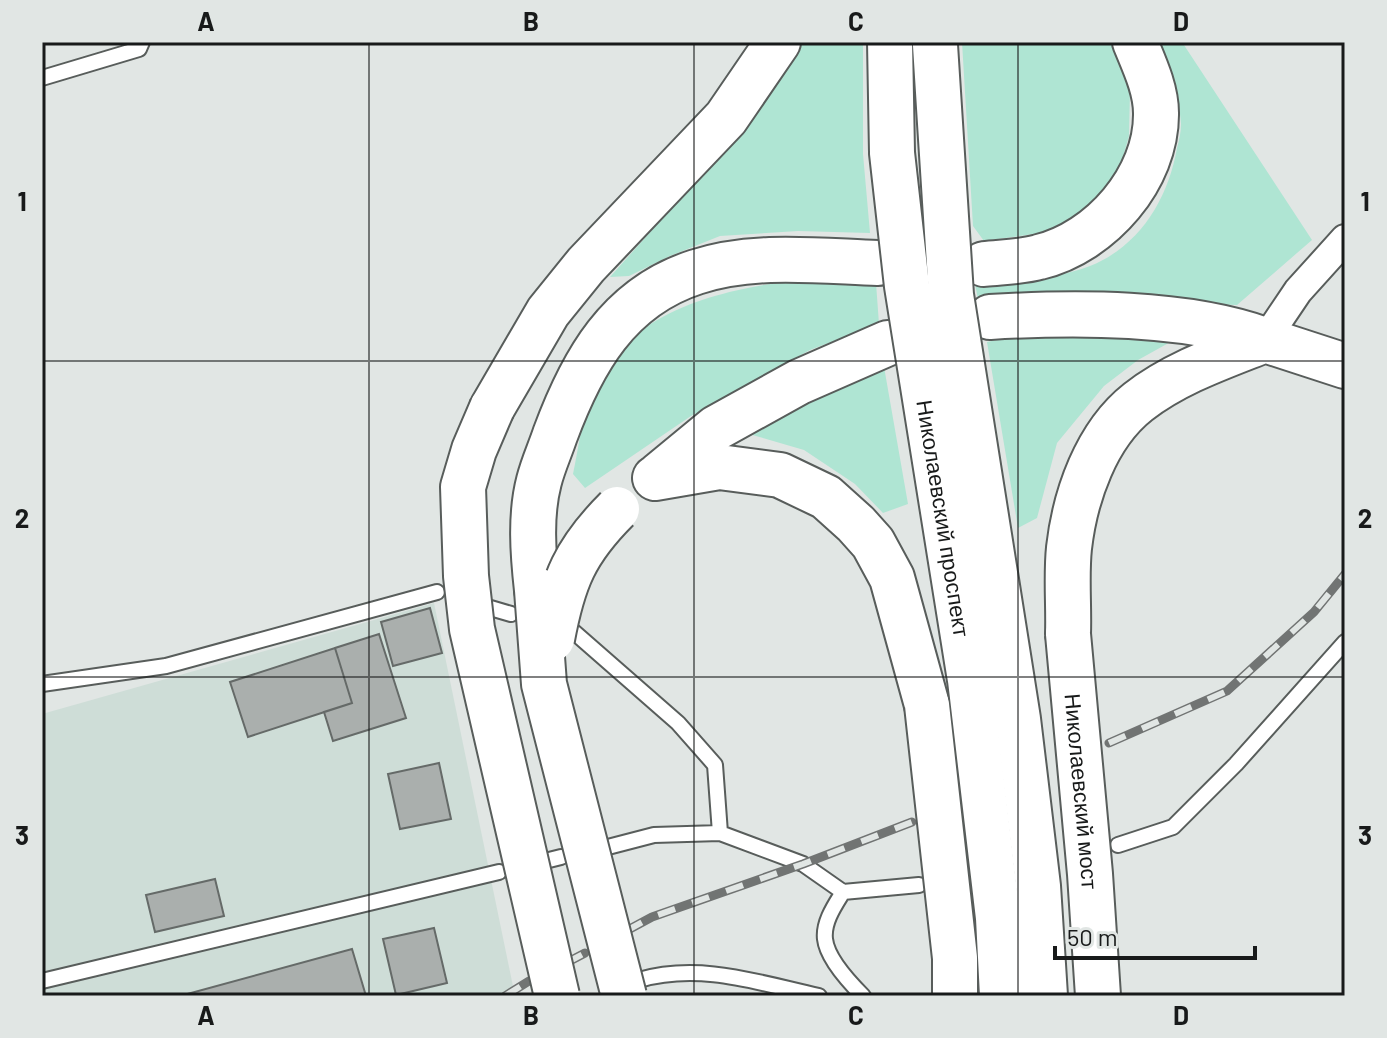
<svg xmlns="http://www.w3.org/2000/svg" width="1387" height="1038" viewBox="0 0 1387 1038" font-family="Barlow,sans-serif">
<rect width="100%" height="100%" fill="#e1e6e4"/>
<path fill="#ceddd7" d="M434,603L515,996H42V714Z"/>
<path fill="#afe5d3" d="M798,42H863V154L870,233L798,231L720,236L670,256L629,276L610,277L726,147Z
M962,42H1117L1130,91L1129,136L1118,175L1087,210L1048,232L984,241L973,226Z
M1159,42H1182L1312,240L1237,305L978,299L975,284C1014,281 1053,280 1090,266C1140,246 1168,199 1177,148C1179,141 1181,132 1181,124C1179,95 1171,69 1159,42Z
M810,279L876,283L879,324L810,350L691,416L585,488L573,474C578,451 581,425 588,402C618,310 726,287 810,279Z
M1117,332L1174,340L1138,360L1104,386L1057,443L1037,518L1018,528L987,342L1025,334Z
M883,361L908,504L883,513L855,484L804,450L749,434Z"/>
<path fill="#aaafad" stroke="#656a68" stroke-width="2" d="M430,608L442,653L393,666L381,622Z
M379,634L406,718L333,741L324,712L352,703L335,648Z
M335,648L352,703L248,737L230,682Z
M439,763L451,819L400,829L388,774Z
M215,879L224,916L155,932L146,895Z
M434,928L447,983L396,995L383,939Z
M352,949L366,996H180Z"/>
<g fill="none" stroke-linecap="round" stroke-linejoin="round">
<defs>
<path id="service" d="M42,78L139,49L142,42
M487,607L511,614
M574,632L678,723L715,765L720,833L803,864L843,892
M42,684L166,666L437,592
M1118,845L1173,827L1236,764L1345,642
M604,848L654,835L720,833
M541,862L561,857
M639,980C700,962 759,983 819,996
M42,981L499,872
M863,996C850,983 827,958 825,939C823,922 835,905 843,892L919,885"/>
<path id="minor" d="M1265,340L1298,291L1345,239"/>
<path id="primary" d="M984,264C1002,262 1022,262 1039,257C1101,242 1157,178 1156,113C1156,89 1144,64 1135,42
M990,317C1075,312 1185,311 1265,340
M492,408L548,312L586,265L726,118L778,42
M659,475L716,428L799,382L888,343
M655,478L719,467L780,475L826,497L856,524L873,543L892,578L927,705
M537,590C533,554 530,515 539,481C543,465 550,450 555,435C582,362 618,297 696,272C753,253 819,261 878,263
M1068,634C1069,606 1066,576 1069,548C1075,496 1096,435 1138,402C1175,373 1222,357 1265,340L1345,366"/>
</defs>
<use href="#service" stroke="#585d5b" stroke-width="18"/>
<use href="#minor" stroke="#585d5b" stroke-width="32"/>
<use href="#primary" stroke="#585d5b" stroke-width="48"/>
<use href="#service" stroke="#fff" stroke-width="14"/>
<use href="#minor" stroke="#fff" stroke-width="28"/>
<use href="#primary" stroke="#fff" stroke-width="44"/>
<defs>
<path id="rail" d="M1109,743L1227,691L1314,612L1345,574
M626,931L652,917L803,864L912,822
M566,963L585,953
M505,996L529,981"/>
</defs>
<use href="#rail" stroke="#717473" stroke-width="9"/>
<use href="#rail" stroke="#e1e6e4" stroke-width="6" stroke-dasharray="18" stroke-linecap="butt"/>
<defs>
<g id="primary-bridge">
<path id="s1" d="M890,42L892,153L907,286L970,680L998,918L1002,996"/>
<path d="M935,45L951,295L1018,719L1038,886L1045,996"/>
<path d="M492,408L474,450L463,487L466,576L472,629L557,996"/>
<path d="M537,590L544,684L624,996"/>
<path id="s2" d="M1068,634L1090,874L1098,996"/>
<path d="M552,639C563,580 575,551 617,509"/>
<path d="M927,705L955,958V996"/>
</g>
</defs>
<use href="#primary-bridge" stroke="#585d5b" stroke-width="48" stroke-linecap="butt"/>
<use href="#primary-bridge" stroke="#fff" stroke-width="44"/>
</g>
<path fill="none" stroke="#181a1a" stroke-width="2" stroke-opacity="0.55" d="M369,42V996M694,42V996M1018,42V996M42,361H1345M42,677H1345"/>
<g text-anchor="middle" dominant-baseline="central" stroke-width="8" stroke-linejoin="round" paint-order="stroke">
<g font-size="22" fill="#181a1a" stroke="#e1e6e4">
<text stroke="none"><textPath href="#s1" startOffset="480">Николаевский проспект</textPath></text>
<text stroke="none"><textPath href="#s2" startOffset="158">Николаевский мост</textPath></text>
</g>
</g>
<rect width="1387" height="1038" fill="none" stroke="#e1e6e4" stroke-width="88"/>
<path d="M1055 946v12h200v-12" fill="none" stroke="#181a1a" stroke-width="4"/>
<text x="1067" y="946" font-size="24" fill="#181a1a" stroke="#e1e6e4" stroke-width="6" paint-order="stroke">50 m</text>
<rect x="44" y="44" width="1299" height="950" fill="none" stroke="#181a1a" stroke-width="3"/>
<g font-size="26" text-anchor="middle" font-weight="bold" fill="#181a1a">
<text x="206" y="31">A</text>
<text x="531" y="31">B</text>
<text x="856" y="31">C</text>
<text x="1181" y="31">D</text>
<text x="22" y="211">1</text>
<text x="1365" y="211">1</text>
<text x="22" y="528">2</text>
<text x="1365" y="528">2</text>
<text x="22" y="845">3</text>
<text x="1365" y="845">3</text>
<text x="206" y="1025">A</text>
<text x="531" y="1025">B</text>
<text x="856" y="1025">C</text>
<text x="1181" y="1025">D</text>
</g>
</svg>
